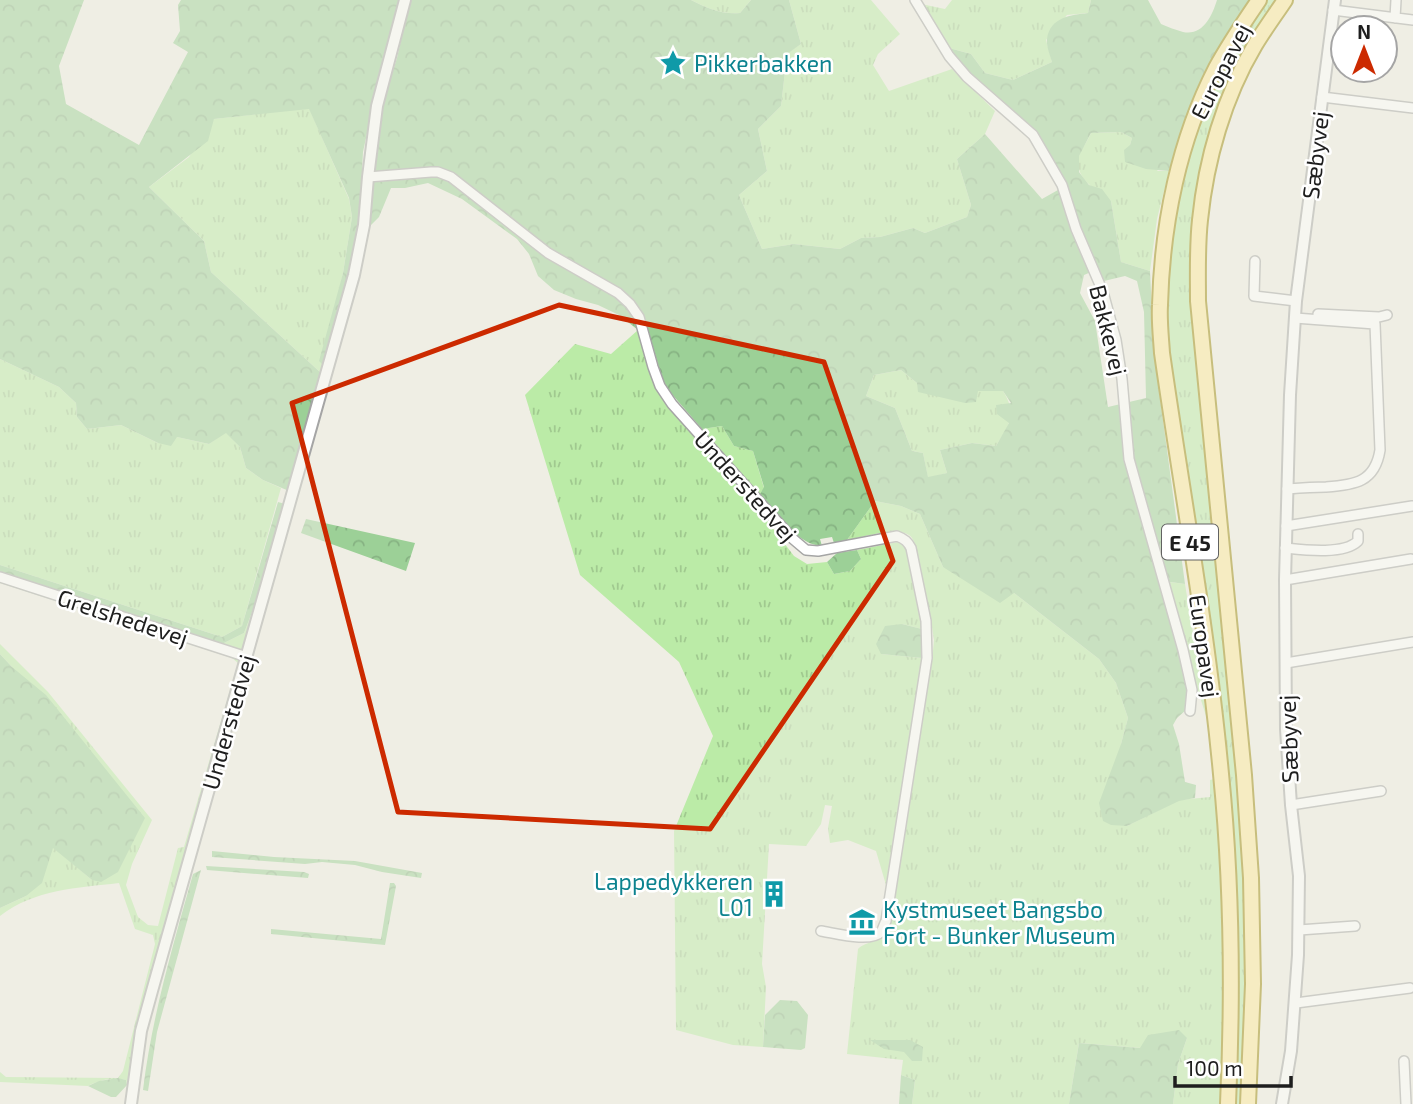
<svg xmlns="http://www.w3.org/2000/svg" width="1413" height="1104" viewBox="0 0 1413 1104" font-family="'Exo 2',sans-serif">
<defs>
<pattern id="grass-tufts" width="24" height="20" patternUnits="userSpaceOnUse" patternTransform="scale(1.75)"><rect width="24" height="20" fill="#bbeba7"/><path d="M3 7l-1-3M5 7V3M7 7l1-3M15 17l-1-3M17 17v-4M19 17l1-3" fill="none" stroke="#a0c98f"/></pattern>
<pattern id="forest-crowns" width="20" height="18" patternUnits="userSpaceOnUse" patternTransform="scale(1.75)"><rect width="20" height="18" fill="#9cd097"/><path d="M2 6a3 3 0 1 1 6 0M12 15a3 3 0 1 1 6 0" fill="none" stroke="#86b282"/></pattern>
</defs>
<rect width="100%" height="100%" fill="#efeee4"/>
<path fill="url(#grass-tufts)" d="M691,0H751L740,13C723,15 706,8 691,0Z
M789,0H871L900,34L878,54L873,65L889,91L952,69L995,111L985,134L957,159L971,205L967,217L925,233L913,228L880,237L861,238L840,249L794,244L762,249L739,195L767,171L758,129L781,106L787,53L801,44Z
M952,0H1091L1088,13L1067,15L1046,40L1052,62L1013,80L985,73L971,54L949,48L921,4L945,9Z
M1265,0H1279L1261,26L1196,215L1240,789L1248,940L1244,1104H1233L1237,960L1170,385C1169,358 1164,331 1165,305C1166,227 1185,148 1218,77C1231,50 1248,25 1265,0Z
M309,108L349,199L352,217L343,273L321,373L211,272L204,241L149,187L189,157L214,119Z
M1121,132L1132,138L1130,145L1158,171H1169L1157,219L1150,271L1121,262L1111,201C1095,190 1071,176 1080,153C1083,147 1088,140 1091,133Z
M638,330L649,367L669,406L761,513L794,556L807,564L827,562L834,574L850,571L861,559L857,550L898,542L904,545L907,551L922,629L902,624L881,654L922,658L886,885L876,851L848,840L830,843L828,828L832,806L825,805L821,824L806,846L769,844L762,964L766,987L763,1047L733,1045L676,1030L674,831L713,736L679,662L580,575L525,395L575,344L611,354Z
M0,359L59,387L76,403L77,417L87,429L121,425L158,443L177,437L209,444L226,432L240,447L246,468L263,480L281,488L242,626L222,637L0,565Z
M901,370L917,383L978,391H1003C1018,415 1009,425 996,446L972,443L940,450L947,473L928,478L923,453L912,451L895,408L866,396L874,375Z
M722,426L734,446L753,451L764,488L760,494L702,429Z
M875,501L901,506L920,514L943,567L1014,593L1099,659L1116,683L1128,718L1121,744L1127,826L1179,800L1210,797V780L1214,779L1224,877L1226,981L1222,1104H1173L1178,1064L1187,1038L1141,1048L1079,1043L1069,1104H912L915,1080L901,1075L903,1060L847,1054L858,949C866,941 882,941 887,934C889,930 889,925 890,921L932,661L934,640L931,621L916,549C915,545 914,541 912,538C902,524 861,538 847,540Z
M0,573L222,644L244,633L259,594L130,1081L127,1085L126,1080C113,1077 100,1080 88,1086L0,1082V1072L6,1077L118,1078L123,1071L155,944L153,935L135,929L119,883C77,888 35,889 0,916V908L26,896L53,847L92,880L12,667L0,654V644L48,692L152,820L132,864L126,885L138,917L148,925L158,926L178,848L184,847L238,663L232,658L0,583Z
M1162,581L1185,584L1207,719L1200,697L1188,690Z"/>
<path fill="url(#forest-crowns)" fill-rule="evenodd" d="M0,0H84L59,66L66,104L139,145L188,52L173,43L180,31L178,5L181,0H402L384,54L363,152L360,211L351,276L323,365L319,361L343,273L352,217L349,198L309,109L214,119L208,141L149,187L204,241L211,272L321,373L289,491L263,480L246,468L240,447L226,433L209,444L177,437L171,446L158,443L121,425L87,429L77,417L76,403L59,387L0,359Z
M410,0H691C706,8 723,15 740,13L751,0H789L801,44L787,54L781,106L758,129L767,171L739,195L762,249L794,244L840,249L861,238L880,237L913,228L925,233L967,217L971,205L957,159L985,134L1042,199L1065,186L1036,132L968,75L949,48L971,54L985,73L1013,80L1052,62C1050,56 1046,45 1047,39C1050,17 1071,15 1088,13L1091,0H1148L1161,24C1168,27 1176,30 1183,32C1203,36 1212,16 1217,0H1249C1212,54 1189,109 1169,171L1146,169L1125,162L1124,150L1130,145L1132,138L1121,132L1091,133L1079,156V172L1089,185L1102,189L1111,201L1121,262L1150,271L1154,353L1185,584L1163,581L1188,690L1187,709L1177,718L1173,725L1179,744L1185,782L1196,785L1195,798L1179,801L1127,826L1111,825L1103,821L1099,803L1121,744L1128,718L1116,683L1099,659L1014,593L1000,603L943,567L920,514L901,506L875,501L847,540L834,543L832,537L820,539L822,546C797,545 775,511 760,494L764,487L753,451L734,446L722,426L702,429L664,385L645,319L638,330L619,315L598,305L576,299L554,290L538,276L529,254L517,239L462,199L428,183L405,188H391L379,217L370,226L367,219L374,152L384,99L397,58ZM1091,272L1104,281L1125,276L1137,281L1144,312L1146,398L1108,407L1095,321L1080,293L1084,275ZM901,370L917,383L918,392L965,403L976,402L978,391H1003L1011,403L996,405L997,414L1009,423L996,446L972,443L940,450L947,473L928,477L923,453L912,451L895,408L866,396L874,375Z
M278,502L285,504L259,594L244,633L222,644L0,573V565L222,637L242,626Z
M306,519L415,543L406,571L301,533Z
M857,550L861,559L850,571L834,574L827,562L837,553Z
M902,624L922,629V658L881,654L876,644L885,626Z
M0,654L12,667L46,695L145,818L118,872L101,882L92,880L53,848L42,883L26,896L0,908Z
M212,851L274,857L355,861L422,873L421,878L382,872L355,865L322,862L305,864L212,857Z
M206,866L304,872L309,874L308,878L207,870Z
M201,870L157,1032L148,1091L143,1090C152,1016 173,945 193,874Z
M390,883H394L396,886L385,945L271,934V929L381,939Z
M780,1000L797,1001L808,1015L805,1048L801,1050L763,1047L765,1015Z
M1179,1030L1187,1038L1178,1064L1173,1104H1069L1079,1043L1140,1048L1148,1035Z
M870,1040H910L923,1047L922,1061H912L904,1052L884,1049Z
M901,1075L915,1080L912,1104H899Z
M118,1078L126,1080L127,1085L116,1097H111L88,1086L99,1081Z"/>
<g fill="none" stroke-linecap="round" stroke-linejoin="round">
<defs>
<path id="minor" d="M915,0L949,56L967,77L1033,135L1062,185L1076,229L1103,292L1116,340L1122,379L1129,459L1183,650L1192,690L1190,711
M1333,10L1413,20
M1395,18L1396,0
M1322,97L1413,108
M368,177L431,172H438L451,177L548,253L618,293L630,304L639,317L653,367L660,386L672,404L793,539L806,550L818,551L897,536C905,539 908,542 911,548L926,621L927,658L886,921C884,924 883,929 881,932C870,943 835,933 821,931
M1255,261L1254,296L1296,301
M1318,314L1379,317L1387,315
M1287,489C1300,488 1313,487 1326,487C1355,485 1375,482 1380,450L1375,324L1295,318
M1286,526L1412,506
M1285,548C1304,550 1344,555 1358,541V534
M0,577L247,657
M1285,580L1411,559
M1286,663L1413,642
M1291,805L1381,791
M1299,930L1355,926
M1296,1003L1410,988
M1404,1061L1406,1104"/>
<path id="tertiary" d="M131,1104L141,1031L152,991L354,275L364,225L368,177L377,106L405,0
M1282,1104L1291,1051L1298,955L1299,876L1291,805L1286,729L1285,580L1290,395L1296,301L1335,0"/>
<path id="primary" d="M1228,1104C1233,994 1232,884 1221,774C1208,633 1182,493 1162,353C1161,337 1159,321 1160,305C1162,224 1179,140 1216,68C1229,44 1244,22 1259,0
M1248,1104L1253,984L1251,878L1244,775L1198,301C1198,274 1197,247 1200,220C1206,160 1224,97 1255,45C1264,30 1275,15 1285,0"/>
</defs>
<use href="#minor" stroke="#a5a5a5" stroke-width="12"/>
<use href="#tertiary" stroke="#a5a5a5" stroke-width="14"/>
<use href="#primary" stroke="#988400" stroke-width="18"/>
<use href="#minor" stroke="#fff" stroke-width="9"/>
<use href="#tertiary" stroke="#fff" stroke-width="10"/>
<use href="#primary" stroke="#ffe899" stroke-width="14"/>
</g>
<path d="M0 0H1413V1104H0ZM559,305L824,362L893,561L710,829L398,812L292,403Z" fill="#efeee4" fill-opacity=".55" fill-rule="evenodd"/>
<path fill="none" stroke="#cc2a00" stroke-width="5" stroke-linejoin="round" d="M559,305L824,362L893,561L710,829L398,812L292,403Z"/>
<defs>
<symbol id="sight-bare" viewBox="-9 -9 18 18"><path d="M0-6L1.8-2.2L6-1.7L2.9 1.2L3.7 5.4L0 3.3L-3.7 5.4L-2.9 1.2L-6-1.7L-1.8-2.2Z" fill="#0f9aa8" stroke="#fff" stroke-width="2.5" paint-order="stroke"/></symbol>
<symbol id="building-bare" viewBox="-9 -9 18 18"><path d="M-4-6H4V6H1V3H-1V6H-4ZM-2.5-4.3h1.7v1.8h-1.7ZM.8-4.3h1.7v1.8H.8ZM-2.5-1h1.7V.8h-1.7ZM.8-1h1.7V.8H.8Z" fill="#0f9aa8" stroke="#fff" stroke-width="2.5" paint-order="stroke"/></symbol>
<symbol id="museum-bare" viewBox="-9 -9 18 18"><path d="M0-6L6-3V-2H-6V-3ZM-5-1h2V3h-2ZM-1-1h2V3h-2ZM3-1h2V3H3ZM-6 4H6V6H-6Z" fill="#0f9aa8" stroke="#fff" stroke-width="2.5" paint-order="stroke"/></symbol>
</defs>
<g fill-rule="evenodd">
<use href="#sight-bare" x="654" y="44" width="38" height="38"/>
<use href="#building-bare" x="755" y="875" width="38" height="38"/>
<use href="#museum-bare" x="843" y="903" width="38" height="38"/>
</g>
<g text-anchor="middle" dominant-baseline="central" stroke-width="5" stroke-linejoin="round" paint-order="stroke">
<rect fill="#fff" stroke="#626262" stroke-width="2" x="1162" y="524.5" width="56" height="35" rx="5"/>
<g font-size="21" font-weight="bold" fill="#1e1e1e">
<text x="1190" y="542">E 45</text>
</g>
<g font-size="23" fill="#0d838f" stroke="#fff" text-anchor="start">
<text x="694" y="63">Pikkerbakken</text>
<text x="753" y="881" text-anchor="end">Lappedykkeren<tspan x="753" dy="26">L01</tspan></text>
<text x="883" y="909">Kystmuseet Bangsbo<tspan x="883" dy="26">Fort - Bunker Museum</tspan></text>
</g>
<g font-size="23" fill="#1e1e1e" stroke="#fff">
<text transform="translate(1220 71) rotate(-63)">Europavej</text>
<text transform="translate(1315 155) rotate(-83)">Sæbyvej</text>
<text transform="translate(1109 330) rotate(76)">Bakkevej</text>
<text transform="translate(746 486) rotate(48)">Understedvej</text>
<text transform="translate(123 617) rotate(18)">Grelshedevej</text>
<text transform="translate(1205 646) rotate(82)">Europavej</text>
<text transform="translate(228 722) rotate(-74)">Understedvej</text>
<text transform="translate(1288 739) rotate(-92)">Sæbyvej</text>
</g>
</g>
<g transform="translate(1364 49)"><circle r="33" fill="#ffffff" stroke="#a5a5a5" stroke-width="2"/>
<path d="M0-5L12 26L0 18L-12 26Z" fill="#cc2a00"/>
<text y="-10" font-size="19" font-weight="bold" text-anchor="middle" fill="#1e1e1e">N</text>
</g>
<path d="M1175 1076v10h116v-10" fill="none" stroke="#1e1e1e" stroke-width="3.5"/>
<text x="1186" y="1076" font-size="21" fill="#1e1e1e" stroke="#ffffff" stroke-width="5" paint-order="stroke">100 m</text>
</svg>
